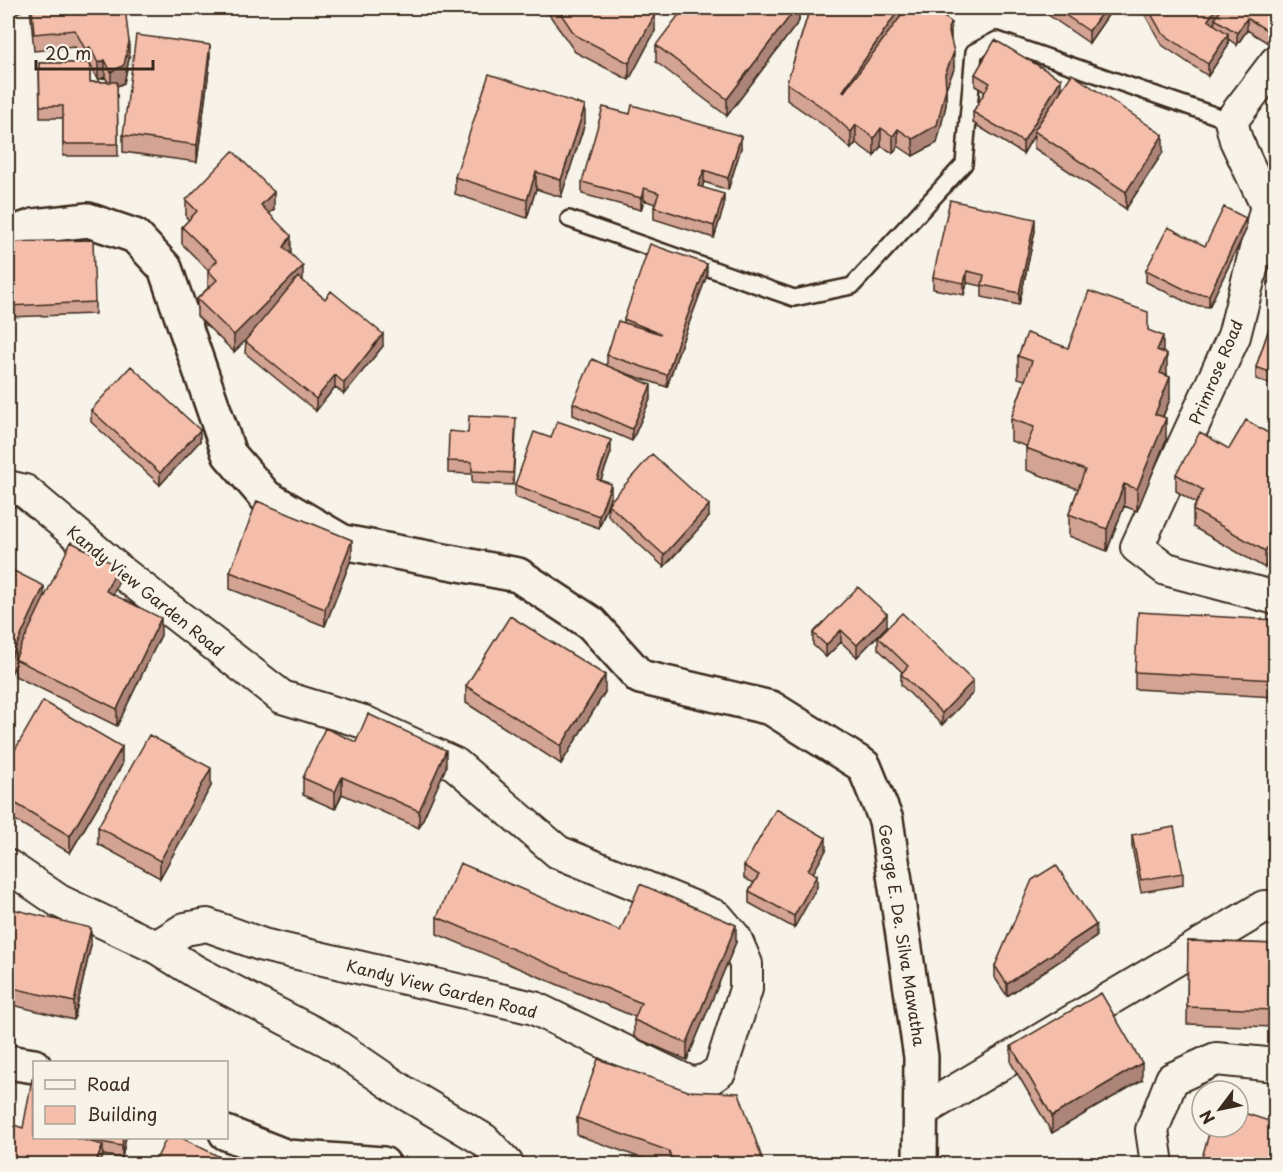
<svg xmlns="http://www.w3.org/2000/svg" width="1283" height="1172" viewBox="0 0 1283 1172" font-family="'Playpen Sans',sans-serif">
<rect width="100%" height="100%" fill="#f7f3e8"/>
<filter id="ink" filterUnits="userSpaceOnUse"><feTurbulence type="fractalNoise" baseFrequency=".0167" numOctaves="2"/><feDisplacementMap in="SourceGraphic" scale="12" xChannelSelector="R" yChannelSelector="G"/><feConvolveMatrix kernelMatrix="1 2 1 2 8 2 1 2 1" color-interpolation-filters="sRGB"/></filter>
<g filter="url(#ink)">
<g fill="none" stroke-linecap="round" stroke-linejoin="round">
<defs>
<path id="lane" d="M569,219L794,298L852,286L964,164L974,52L997,40L1231,121"/>
<path id="street" d="M1276,62L1231,121L1236,140L1267,206L1234,336L1137,547L1166,569L1276,598
M8,487L25,491L121,572L282,697L364,722L455,764L558,852L717,917L735,938L746,964V989L720,1071L707,1080L692,1084L534,1008L263,945L207,925L185,929L156,947
M8,866L59,901L156,947L196,972L329,1041L405,1093L484,1140L507,1164
M920,1112L1264,907L1276,908
M1157,1164L1152,1130L1172,1079L1216,1059L1276,1065"/>
<path id="secondary" d="M8,235L34,226L88,220L135,236L165,268L229,454L266,497L343,542L518,575L591,623L640,677L771,708L864,766L886,820L921,1057L920,1164
M8,1062L34,1066
M226,1133L287,1157L383,1164"/>
</defs>
<use href="#lane" stroke="#3b2a1e" stroke-width="20"/>
<use href="#street" stroke="#3b2a1e" stroke-width="36"/>
<use href="#secondary" stroke="#3b2a1e" stroke-width="38"/>
<use href="#lane" stroke="#f7f3e8" stroke-width="15"/>
<use href="#street" stroke="#f7f3e8" stroke-width="32"/>
<use href="#secondary" stroke="#f7f3e8" stroke-width="33"/>
</g>
<path fill="#d3a393" stroke="#3b2a1e" stroke-width="1.5" fill-rule="evenodd" d="M30,8H125L129,59L124,83L117,86L118,156H63V118H40L39,63H84L75,47L34,51ZM90,64L98,80L105,77L108,82H90Z
M546,8H650L655,31L629,80L575,52L546,10Z
M799,8V21L727,116L656,62V45Z
M810,8H941L937,12L951,40L954,69L946,88V105L937,143L913,156L898,146L893,153L881,146L874,156L856,143L851,149L829,129L787,100V83Z
M1038,8H1113L1089,43Z
M1141,8H1274L1268,43L1247,30L1237,45L1228,39V46L1208,76L1162,45Z
M210,62L197,162L123,152V135Z
M975,74L1061,91L1163,152L1126,209L1034,148V135L1023,154L973,123V112L985,92L975,86Z
M585,123L561,197L536,189L527,218L455,194V177Z
M741,148L728,190L704,182L702,188L724,206L714,238L654,219V207L655,204L644,200L641,210L582,194V182Z
M186,200L274,209L269,214L291,254L303,281L383,346L344,394L335,387L316,411L245,353L246,340L234,352L197,316V299L208,288V270L182,244V227L189,220L186,217Z
M1246,230L1209,307L1192,305L1146,282V270L1205,246Z
M1035,231L1019,305L982,297V286L967,283L964,295L933,289V277Z
M8,242L95,302V314L8,317Z
M707,275L678,353L667,387L616,370L651,397L632,441L573,415V403L607,366V355L624,322V319Z
M1275,311V386L1256,379V367Z
M1148,330L1163,352L1167,376L1170,399L1163,417L1166,440L1137,511L1124,506L1107,551L1069,536V514L1078,489L1026,470V446L1011,441V419L1025,380L1018,378V356L1068,348Z
M91,410L200,441L160,485L91,422Z
M516,430L513,485L472,483V474L448,473V461Z
M1275,437L1265,568L1193,527V510L1196,503L1176,491V474L1229,449Z
M551,438L611,452L601,480L611,495L608,503L709,517L664,567L608,516V505L599,528L515,497V485Z
M352,557L325,626L230,589V572Z
M8,568L44,597L118,583L113,594L161,635L117,726L15,676Z
M1275,620V697L1135,689V672Z
M887,626L857,657L841,642L826,657L813,645V633Z
M878,637L973,693L942,725L901,685V674L902,672L878,649Z
M466,686L605,692L561,764L466,703Z
M356,742L446,767L419,828L342,794L335,809L303,795V778Z
M8,762L122,765L70,853L8,816Z
M211,786L160,878L98,844V827Z
M1132,835L1183,873V885L1141,892L1132,847Z
M826,850L813,873L817,887L794,928L749,903V891L754,883L744,878V866Z
M8,908L91,945L74,1020L8,1004Z
M437,917L620,931L736,942L687,1060L634,1037V1020L635,1017L437,934Z
M1096,937L1007,996L995,978V966Z
M1188,941L1275,944V1027L1187,1024Z
M1011,1046L1142,1080L1052,1133L1011,1063Z
M577,1118L763,1164H658L577,1135Z
M34,1137H126L122,1158L103,1155V1156Z"/>
<path fill="#ac8578" stroke="#3b2a1e" stroke-width="1.5" d="M16,8H28L8,17V25V11Z
M796,8H799V21L727,116V99Z
M900,8H909L843,108V91Z
M934,8H941L934,16Z
M1105,8H1113L1089,43V31Z
M1216,8H1224L1215,19V22L1208,32V20Z
M655,14V31L629,80V63Z
M1247,18V30L1237,45V33Z
M1275,19V31L1268,43V31Z
M951,22V39L948,28Z
M1228,34V46L1208,76V64Z
M129,42V59L124,83L111,89V72Z
M210,45V62L197,162V145Z
M90,47V64L85,66V49Z
M954,52V69L946,88V105L937,143L913,156V139L945,74Z
M105,60V77L98,80V63Z
M1061,79V91L1034,131V135L1023,154V142Z
M585,106V123L561,197V180Z
M856,125V143L851,149V132Z
M881,128V146L874,156V138Z
M898,129V146L893,153V136Z
M1163,135V152L1126,209V192Z
M741,136V148L728,190V178Z
M704,170V182L698,198V186Z
M536,172V189L527,218V200Z
M644,188V200L641,210V198Z
M274,192V209L261,223V205Z
M724,194V206L714,238V226Z
M1246,218V230L1209,307V295Z
M1035,219V231L1019,305V293Z
M291,236V253L284,264V247Z
M707,264V275L678,353L667,387V375L678,341Z
M303,266V283L234,352V335Z
M967,271V283L964,295V283Z
M383,334V346L344,394V383Z
M1163,336V358L1157,350Z
M1167,354V376L1160,373Z
M335,375V387L316,411V399Z
M1170,377V399L1155,435V414Z
M651,385V397L632,441V429Z
M1166,418V440L1137,511V489Z
M200,430V441L160,485V473Z
M611,440V452L597,491V479Z
M611,484V495L599,528V516Z
M1124,484V506L1107,551V529Z
M709,505V517L664,567V555Z
M1275,533V550L1265,568V551Z
M352,540V557L325,626V609Z
M118,566V583L106,608V591Z
M44,586V603L15,659V665L8,681V664Z
M887,614V626L857,657V645Z
M161,618V635L117,726V709Z
M841,630V642L826,657V645Z
M605,675V692L561,764V746Z
M973,681V693L942,725V713Z
M122,747V765L70,853V836Z
M446,750V767L419,828V811Z
M211,768V786L160,878V861Z
M342,777V794L335,809V792Z
M826,838V850L808,882V870Z
M817,875V887L794,928V916Z
M736,925V942L687,1060V1043Z
M1096,925V937L1007,996V984Z
M91,928V945L74,1020V1002Z
M1142,1063V1080L1052,1133V1116Z
M123,1137H126L122,1158V1146Z
M103,1145V1156L100,1164H95Z"/>
<path fill="#f5beab" stroke="#3b2a1e" stroke-width="1.5" d="M8,8H16L8,11Z
M32,8H125L129,42L124,65L111,72L105,60L98,63L90,47L85,49L75,30L34,34Z
M557,8H650L655,14L629,63L575,35Z
M684,8H796L727,99L656,45Z
M810,8H900L843,91L844,92L907,8H931L951,22L948,28L954,52L945,74L946,88L937,125L913,139L898,129L893,136L881,128L874,138L856,125L851,132L829,112L787,83Z
M1055,8H1105L1089,31Z
M1148,8H1216L1208,20L1228,34L1208,64L1162,33Z
M1222,8H1275V19L1268,31L1247,18L1237,33L1215,19Z
M136,35L210,45L197,145L123,135Z
M995,40L1061,79L1023,142L973,112L990,83L975,74Z
M39,63H90V82H117L118,144H63V106H40Z
M489,74L585,106L561,180L536,172L527,200L455,177Z
M1072,74L1163,135L1126,192L1034,131Z
M632,105L741,136L728,178L704,170L698,186L724,194L714,226L654,207L659,193L644,188L641,198L582,182L603,107L630,114Z
M233,151L274,192L261,205L291,236L284,247L303,266L234,335L197,299L217,280L208,270L217,261L182,227L197,211L186,200Z
M950,200L1035,219L1019,293L982,285L984,275L967,271L964,283L933,277Z
M1224,207L1246,218L1209,295L1192,293L1146,270L1168,227L1205,246Z
M93,240L95,302L8,306V242Z
M650,244L707,264L678,341L667,375L607,355L618,321L661,334L624,319Z
M298,277L325,299L331,291L383,334L344,383L335,375L316,399L245,341Z
M1089,291L1148,312V330L1163,336L1157,350L1167,354L1160,373L1170,377L1155,414L1166,418L1137,489L1124,484L1107,529L1069,514L1085,470L1026,448L1034,427L1011,419L1032,361L1018,356L1027,333L1068,348Z
M1275,311V374L1256,367Z
M592,359L651,385L632,429L573,403Z
M131,366L200,430L160,473L91,410Z
M469,416L516,418L513,473L472,471V462L448,461L449,431L468,433Z
M1246,420L1275,437V533L1265,551L1193,510L1203,490L1176,474L1200,432L1229,449Z
M557,421L611,440L597,479L611,484L599,516L515,485L534,432L551,438Z
M652,454L709,505L664,555L608,504Z
M257,501L352,540L325,609L230,572Z
M71,542L118,566L106,591L161,618L117,709L15,659Z
M8,568L44,586L8,664Z
M858,587L887,614L857,645L841,630L826,645L813,633Z
M1138,612L1275,620V680L1135,672Z
M902,613L973,681L942,713L901,674L908,666L878,637Z
M510,616L605,675L561,746L466,686Z
M43,701L122,747L70,836L8,799V762Z
M368,714L446,750L419,811L342,777L335,792L303,778L325,728L356,742Z
M149,735L211,768L160,861L98,827Z
M776,809L826,838L808,870L817,875L794,916L749,891L759,875L744,866Z
M1174,827L1183,873L1141,880L1132,835Z
M460,863L620,931L640,884L736,925L687,1043L634,1020L641,1003L437,917Z
M1056,865L1096,925L1007,984L995,966L1032,880Z
M8,908L91,928L74,1002L8,987Z
M1188,941L1275,944V1010L1187,1007Z
M1101,993L1142,1063L1052,1116L1011,1046Z
M598,1059L688,1091L739,1093L763,1161L754,1164H673L669,1151L577,1118Z
M32,1079H34V1137H71L103,1145L95,1164H8V1123L23,1128Z
M1238,1111L1275,1123V1164H1200L1211,1127H1238Z
M75,1137H123L122,1146Z
M167,1137H180L234,1164H154Z"/>
</g>
<g text-anchor="middle" dominant-baseline="central" stroke-width="5" stroke-linejoin="round" paint-order="stroke">
<g font-size="16" fill="#3b2a1e" stroke="#f7f3e8">
<text transform="translate(1215 372) rotate(-67)">Primrose Road</text>
<text transform="translate(146 590) rotate(39)">Kandy View Garden Road</text>
<text transform="translate(903 935) rotate(81)">George E. De. Silva Mawatha</text>
<text transform="translate(442 988) rotate(14)">Kandy View Garden Road</text>
</g>
</g>
<rect width="1283" height="1172" fill="none" stroke="#f7f3e8" stroke-width="30"/>
<rect x="15" y="15" width="1253" height="1142" fill="none" stroke="#3b2a1e" stroke-width="2" filter="url(#ink)"/>
<rect x="33" y="1061" width="195" height="78" fill="#f7f3e8" stroke="#aca397" stroke-width="1.5"/>
<rect x="45" y="1080" width="30" height="9" fill="#f7f3e8" stroke="#aca397" stroke-width="1.5"/>
<text x="87" y="1091" font-size="18" fill="#3b2a1e">Road</text>
<rect x="45" y="1106" width="30" height="18" fill="#f5beab" stroke="#aca397" stroke-width="1.5"/>
<text x="87" y="1121" font-size="18" fill="#3b2a1e">Building</text>
<g transform="translate(1220 1109) rotate(238)"><circle r="28" fill="#f7f3e8" stroke="#aca397" stroke-width="1.5"/>
<path d="M0-4.5L10 22L0 15L-10 22Z" fill="#3b2a1e"/>
<text y="-9" font-size="16" font-weight="bold" text-anchor="middle" fill="#3b2a1e">N</text>
</g>
<path d="M36 60v9h117v-9" fill="none" stroke="#3b2a1e" stroke-width="3"/>
<text x="45" y="60" font-size="18" fill="#3b2a1e" stroke="#f7f3e8" stroke-width="4.5" paint-order="stroke">20 m</text>
</svg>
